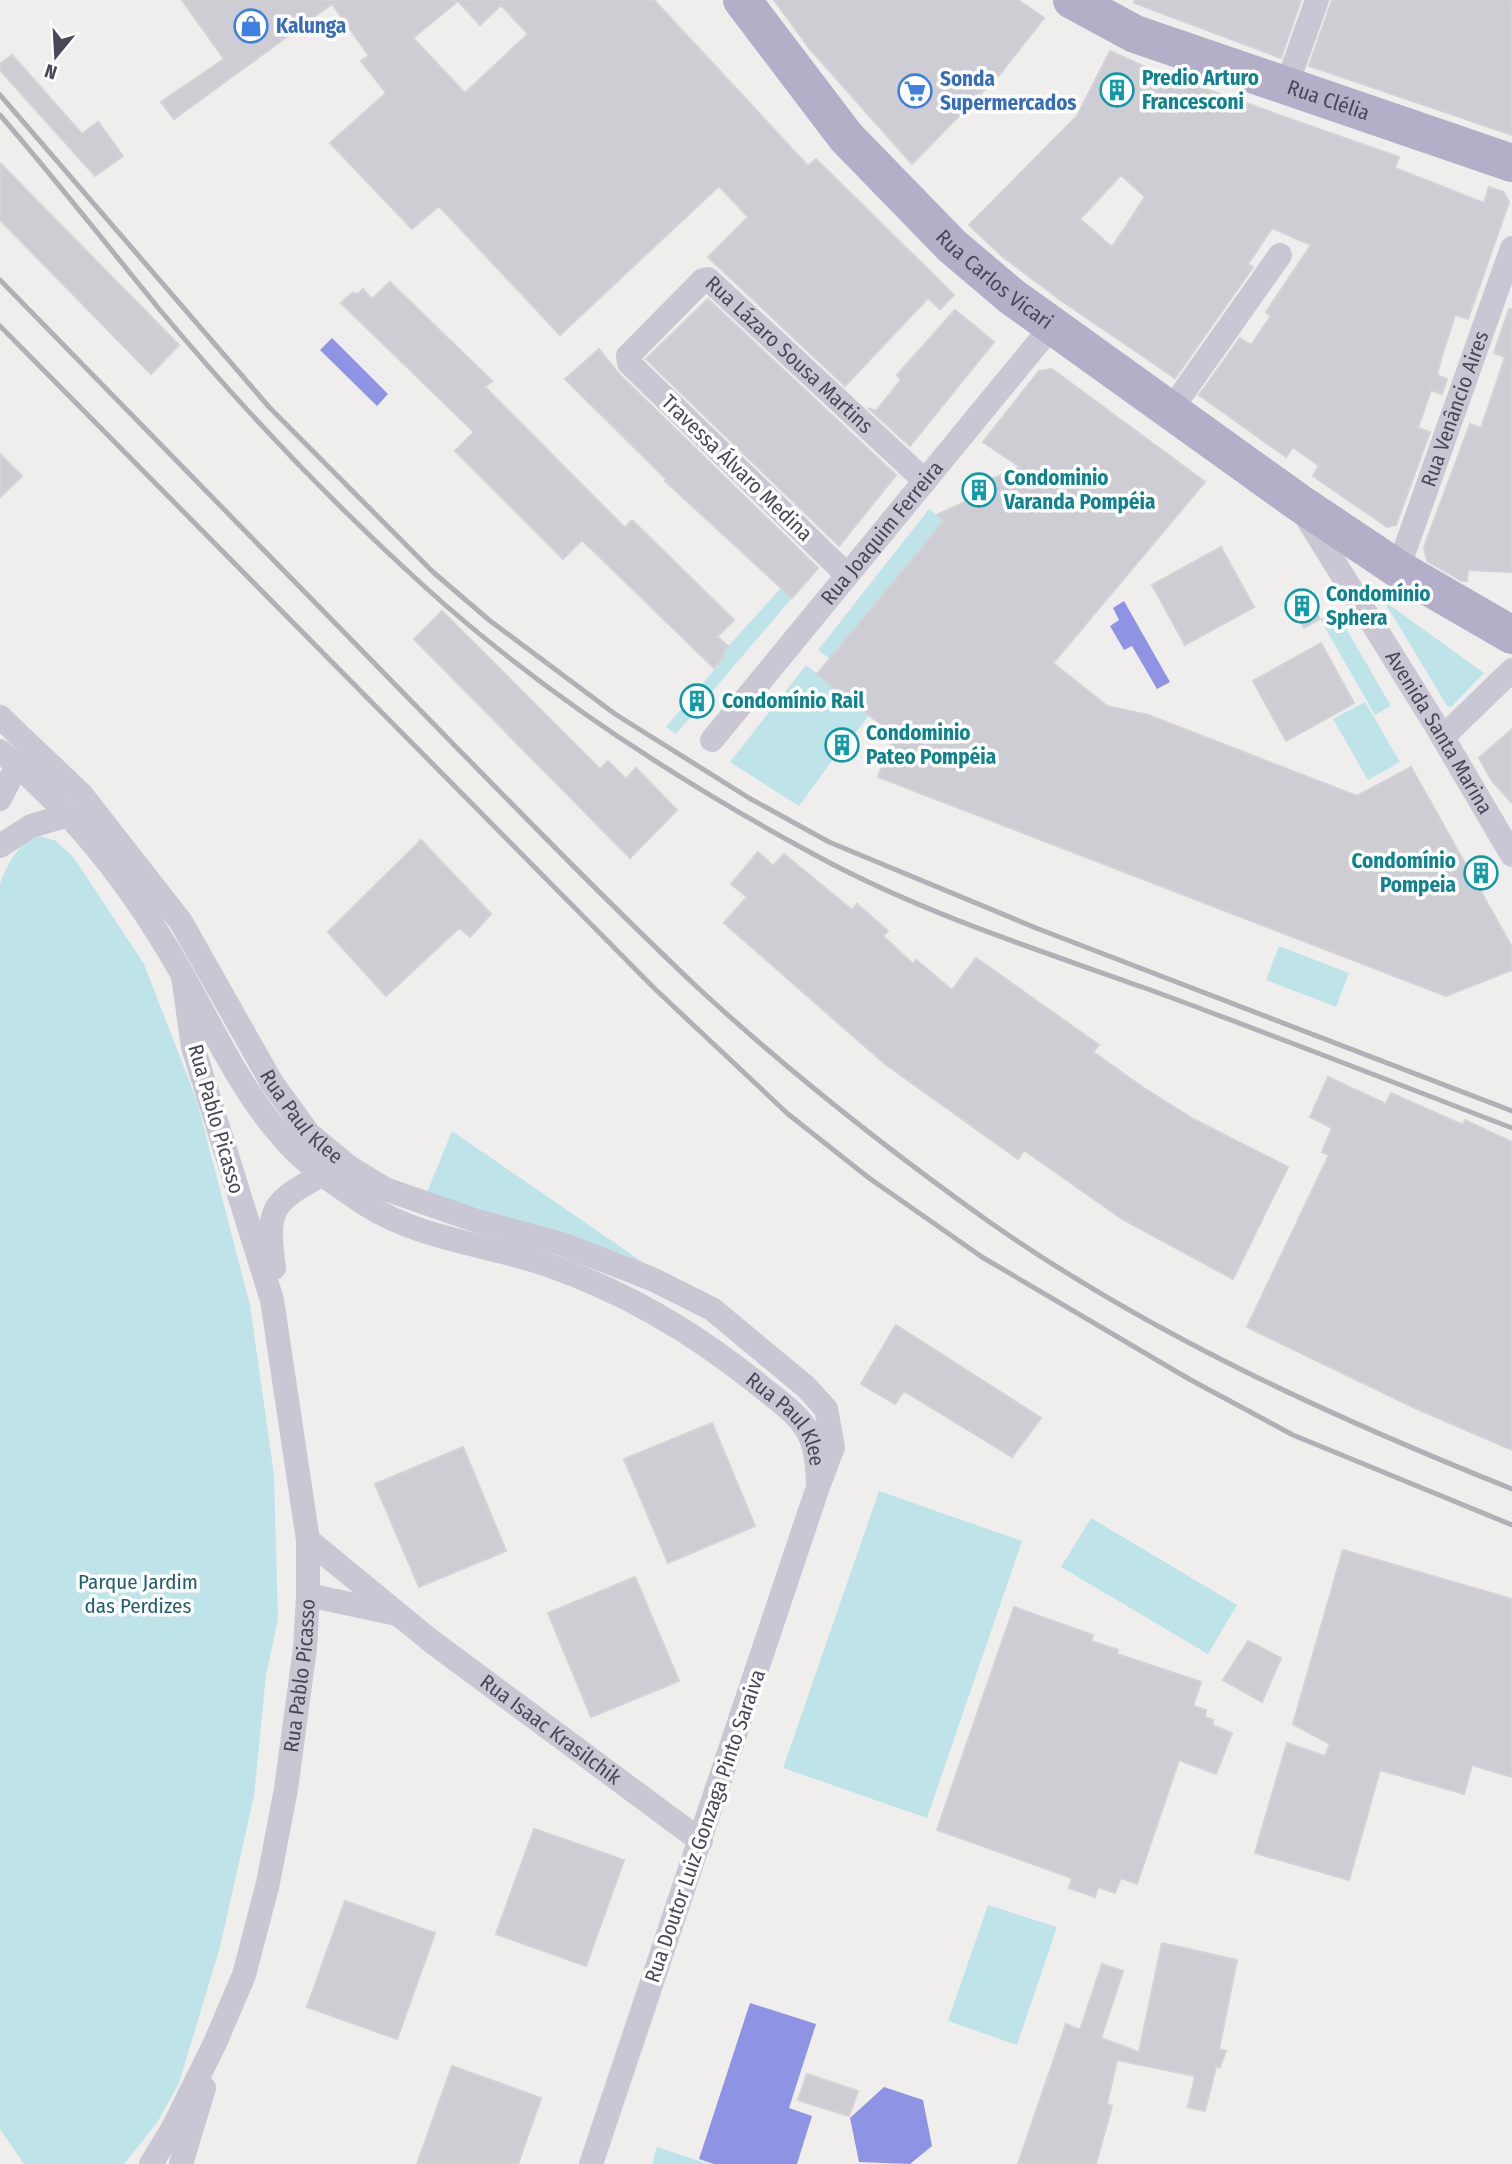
<svg xmlns="http://www.w3.org/2000/svg" width="1512" height="2164" viewBox="0 0 1512 2164" font-family="'Fira Sans Condensed',sans-serif">
<rect width="100%" height="100%" fill="#efeeec"/>
<path fill="#bee4e9" d="M929,509L944,521L830,659L818,650Z
M781,588L792,598L676,734L666,727L724,658L723,652Z
M1384,601L1484,673L1451,707L1447,706Z
M1336,611L1391,706L1375,715L1320,619Z
M806,665L869,715L851,739L844,734L832,749L837,754L799,806L730,762Z
M1365,702L1400,762L1368,780L1333,719Z
M40,836L56,841L74,858L144,964L197,1101L250,1305L274,1475L278,1619L266,1675L254,1796L220,1947L179,2083L157,2123L124,2164H24L0,2129V884C8,862 18,843 40,836Z
M1279,946L1349,973L1336,1007L1266,980Z
M452,1131L657,1272L427,1192Z
M879,1491L1022,1541L927,1818L783,1768Z
M1091,1518L1237,1605L1208,1654L1061,1567Z
M988,1905L1057,1927L1017,2045L948,2021Z
M657,2147L708,2164H652Z"/>
<path fill="#8f93e3" d="M332,338L388,394L377,406L320,350Z
M1124,601L1170,682L1157,689L1132,646L1124,650L1110,626L1119,620L1113,608Z
M750,2003L816,2024L789,2108L812,2116L797,2164H714L699,2159Z
M884,2087L923,2100L932,2146L910,2164L859,2162L850,2118Z"/>
<path fill="#cfcdd4" stroke="#d4d1d7" stroke-width="2" fill-rule="evenodd" d="M182,0H654L808,166L816,159L954,295L940,309L928,298L845,386L708,257L748,217L719,186L560,335L439,206L412,229L330,143L386,93L361,61L369,56L332,4L174,119L161,102L224,59ZM458,1L480,25L501,5L528,34L465,93L413,38Z
M774,0H1018L1044,18L1000,74L912,164L810,49Z
M1135,0H1301L1281,58L1134,3Z
M1332,0H1512V135L1309,66Z
M1110,51L1154,71L1399,157L1395,168L1484,203L1489,187L1504,192L1509,202L1468,319L1455,315L1442,356L1437,375L1447,379L1442,394L1431,390L1418,428L1430,432L1396,525L1387,527L1313,476L1319,466L1293,447L1286,457L1199,395L1240,338L1251,345L1271,316L1266,312L1311,245L1272,228L1248,264L1253,267L1175,378L1059,299L1003,257L969,225L1077,116ZM1121,175L1145,197L1112,247L1080,219Z
M12,55L82,134L98,122L123,156L95,176L0,70V64Z
M0,163L179,345L151,374L0,220Z
M390,282L492,381L485,387L625,528L632,520L734,620L717,637L728,646L723,652L724,657L714,668L582,540L563,559L455,451L474,432L341,303L352,293L358,294L363,289L372,299Z
M708,299L896,475L839,546L646,359Z
M1509,309H1512V572L1468,570L1467,581H1462L1427,561L1424,547L1470,424L1481,428L1495,387L1505,357L1494,353Z
M955,310L994,342L910,446L868,408L876,411L901,380L897,375Z
M599,349L619,374L818,568L792,598L665,481L667,480L565,379Z
M1052,369L1205,482L1053,663L1107,706L1148,715L1357,796L1411,767L1467,867L1479,861L1491,881L1479,888L1512,947V970L1446,996L878,777L894,735L817,674L944,521L937,515L971,499L967,489L1020,467L983,442L1039,371Z
M0,454L22,476L0,497Z
M1221,547L1254,607L1185,645L1152,585Z
M1308,598L1320,619L1304,628L1292,606Z
M442,611L600,769L608,761L626,779L636,768L677,810L630,858L414,639Z
M1321,643L1354,703L1286,741L1253,681Z
M1512,729V803L1492,781L1479,758Z
M421,840L491,914L470,937L459,928L386,996L328,932Z
M758,852L773,866L784,854L852,910L857,904L888,931L883,936L913,964L916,960L952,990L976,958L1099,1045L1093,1052L1141,1086L1193,1119L1288,1167L1233,1279L1122,1219L1024,1150L1018,1159L885,1064L724,923L747,897L731,884Z
M1328,1077L1386,1104L1391,1093L1463,1125L1465,1120L1512,1142V1450L1415,1408L1247,1327L1329,1155L1322,1152L1332,1128L1310,1117Z
M896,1325L1041,1418L1012,1457L904,1391L895,1404L861,1384Z
M712,1423L755,1526L668,1563L624,1459Z
M463,1447L506,1551L419,1587L375,1484Z
M1343,1550L1512,1599V1777L1472,1765L1464,1794L1380,1770L1349,1880L1255,1853L1287,1743L1325,1756L1330,1744L1293,1724Z
M635,1577L679,1681L591,1717L548,1613Z
M1014,1607L1093,1635L1091,1641L1118,1650L1117,1654L1201,1682L1193,1706L1206,1710L1205,1717L1214,1720L1212,1725L1232,1733L1216,1774L1179,1760L1137,1884L1121,1878L1115,1893L1098,1887L1095,1897L1069,1888L1072,1878L937,1830Z
M1248,1641L1281,1658L1262,1702L1223,1680Z
M534,1829L624,1860L586,1966L496,1934Z
M345,1901L435,1933L397,2039L307,2007Z
M1162,1943L1237,1960L1219,2049L1226,2051L1220,2067H1216L1205,2111L1188,2107L1195,2076L1117,2060L1107,2104L1112,2106L1096,2164H1018L1066,2024L1080,2030L1102,1964L1123,1971L1101,2038L1139,2052Z
M452,2066L541,2098L518,2164H417Z
M807,2074L858,2091L849,2116L798,2100Z"/>
<g fill="none" stroke-linecap="round" stroke-linejoin="round">
<g stroke="#cac7d5" stroke-width="24">
<path d="M1286,87L1317,0"/>
<path d="M1170,411L1280,255"/>
<path id="s1" d="M1303,512L1435,724L1512,855"/>
<path id="s2" d="M1398,569L1512,248"/>
<path id="s3" d="M847,575L629,363L628,356L703,280L708,279L925,481"/>
<path id="s4" d="M0,717L81,794L181,922L272,1083L309,1134L349,1167L385,1189L477,1221L559,1243L652,1279L712,1309L806,1387L826,1409L833,1447L818,1487L591,2164"/>
<path d="M1443,737L1512,670"/>
<path id="s5" d="M712,740L1052,326"/>
<path id="s6" d="M0,751C66,805 120,871 164,943C204,1007 233,1082 284,1139C305,1164 338,1186 365,1204C419,1239 485,1244 545,1264C624,1291 694,1332 759,1385C773,1397 791,1408 802,1423C816,1440 817,1462 818,1483"/>
<path d="M0,799L11,777L29,757"/>
<path d="M0,846L31,826L69,815"/>
<path d="M274,1268C266,1208 271,1202 324,1174"/>
<path id="s7" d="M308,1540L431,1641L701,1841"/>
<path d="M308,1595L397,1614"/>
<path id="s8" d="M151,2164L173,2128L215,2043L244,1975L268,1883L286,1789L305,1648L308,1595V1540L272,1300L193,1047L183,976"/>
<path d="M181,2164L204,2088"/>
</g>
<g stroke="#b5aec9" stroke-width="38">
<path id="s9" d="M742,0L846,137L952,246L1011,296L1298,502L1398,569L1512,635"/>
<path id="s10" d="M1072,0L1135,34L1512,163"/>
</g>
<path stroke="#b2afb6" stroke-width="5" d="M0,95L269,407L433,572L489,620L615,714L749,798L829,842L1036,928L1512,1111
M0,115C55,179 107,245 160,310C241,407 331,502 425,587C542,693 678,781 817,856C920,912 1035,949 1145,988C1268,1033 1390,1081 1512,1128
M0,280C139,424 279,567 419,709C511,803 602,897 697,987C788,1071 887,1149 988,1221C1149,1334 1330,1416 1512,1489
M0,326L655,989L788,1114L869,1178L982,1257L1189,1379L1293,1435L1512,1525"/>
</g>
<defs>
<symbol id="shop-ring" viewBox="-11 -11 22 22"><circle r="9.5" fill="#fff" stroke="#3f7fe0" stroke-width="1.5"/><path d="M-5-2.5h2.3a2.7 3.5 0 0 1 5.4 0H5L5.5 6h-11ZM-1.5-2.5h3a1.5 2.3 0 0 0-3 0Z" fill="#3f7fe0"/></symbol>
<symbol id="building-ring" viewBox="-11 -11 22 22"><circle r="9.5" fill="#fff" stroke="#0f9aa8" stroke-width="1.5"/><path d="M-4-6H4V6H1V3H-1V6H-4ZM-2.5-4.3h1.7v1.8h-1.7ZM.8-4.3h1.7v1.8H.8ZM-2.5-1h1.7V.8h-1.7ZM.8-1h1.7V.8H.8Z" fill="#0f9aa8"/></symbol>
<symbol id="supermarket-ring" viewBox="-11 -11 22 22"><circle r="9.5" fill="#fff" stroke="#3f7fe0" stroke-width="1.5"/><path d="M-6-5.5h2.5l.6 2H6L4.5 2H-2.5L-4.4-4H-6ZM-1.5 3.2a1.3 1.3 0 1 0 .1 0ZM3 3.2a1.3 1.3 0 1 0 .1 0Z" fill="#3f7fe0"/></symbol>
</defs>
<g fill-rule="evenodd">
<use href="#shop-ring" x="232" y="7" width="38" height="38"/>
<use href="#building-ring" x="1098" y="71" width="38" height="38"/>
<use href="#supermarket-ring" x="896" y="72" width="38" height="38"/>
<use href="#building-ring" x="960" y="471" width="38" height="38"/>
<use href="#building-ring" x="1283" y="587" width="38" height="38"/>
<use href="#building-ring" x="678" y="682" width="38" height="38"/>
<use href="#building-ring" x="823" y="726" width="38" height="38"/>
<use href="#building-ring" x="1462" y="854" width="38" height="38"/>
</g>
<g text-anchor="middle" dominant-baseline="central" stroke-width="7" stroke-linejoin="round" paint-order="stroke">
<g font-size="21" font-weight="bold" fill="#366cbe" stroke="#fff" text-anchor="start">
<text x="276" y="26">Kalunga</text>
<text x="940" y="79">Sonda<tspan x="940" dy="24">Supermercados</tspan></text>
</g>
<g font-size="21" font-weight="bold" fill="#0d838f" stroke="#fff" text-anchor="start">
<text x="1142" y="78">Predio Arturo<tspan x="1142" dy="24">Francesconi</tspan></text>
<text x="1004" y="478">Condominio<tspan x="1004" dy="24">Varanda Pompéia</tspan></text>
<text x="1326" y="594">Condomínio<tspan x="1326" dy="24">Sphera</tspan></text>
<text x="722" y="701">Condomínio Rail</text>
<text x="866" y="733">Condominio<tspan x="866" dy="24">Pateo Pompéia</tspan></text>
<text x="1456" y="861" text-anchor="end">Condomínio<tspan x="1456" dy="24">Pompeia</tspan></text>
</g>
<g font-size="21" fill="#4a4758" stroke="#fff">
<text stroke="none"><textPath href="#s10" startOffset="276">Rua Clélia</textPath></text>
<text stroke="none"><textPath href="#s9" startOffset="378">Rua Carlos Vicari</textPath></text>
<text stroke="none"><textPath href="#s3" startOffset="534">Rua Lázaro Sousa Martins</textPath></text>
<text stroke="none"><textPath href="#s2" startOffset="170">Rua Venâncio Aires</textPath></text>
<text transform="translate(737 468) rotate(44)">Travessa Álvaro Medina</text>
<text stroke="none"><textPath href="#s5" startOffset="268">Rua Joaquim Ferreira</textPath></text>
<text stroke="none"><textPath href="#s1" startOffset="259">Avenida Santa Marina</textPath></text>
<text stroke="none"><textPath href="#s4" startOffset="504">Rua Paul Klee</textPath></text>
<text transform="translate(216 1119) rotate(74)">Rua Pablo Picasso</text>
<text stroke="none"><textPath href="#s6" startOffset="1071">Rua Paul Klee</textPath></text>
<text stroke="none"><textPath href="#s8" startOffset="516">Rua Pablo Picasso</textPath></text>
<text stroke="none"><textPath href="#s7" startOffset="308">Rua Isaac Krasilchik</textPath></text>
<text transform="translate(705 1826) rotate(-71)">Rua Doutor Luiz Gonzaga Pinto Saraiva</text>
</g>
<g font-size="21" fill="#1f5d72" stroke="#fff">
<text x="138" y="1582">Parque Jardim<tspan x="138" dy="24">das Perdizes</tspan></text>
</g>
</g>
<g transform="translate(56 56) rotate(198)" stroke="#ffffff" stroke-width="5" paint-order="stroke">
<path d="M0-5L12 26L0 18L-12 26Z" fill="#4a4758"/>
<text y="-10" font-size="19" font-weight="bold" text-anchor="middle" fill="#4a4758">N</text>
</g>
</svg>
